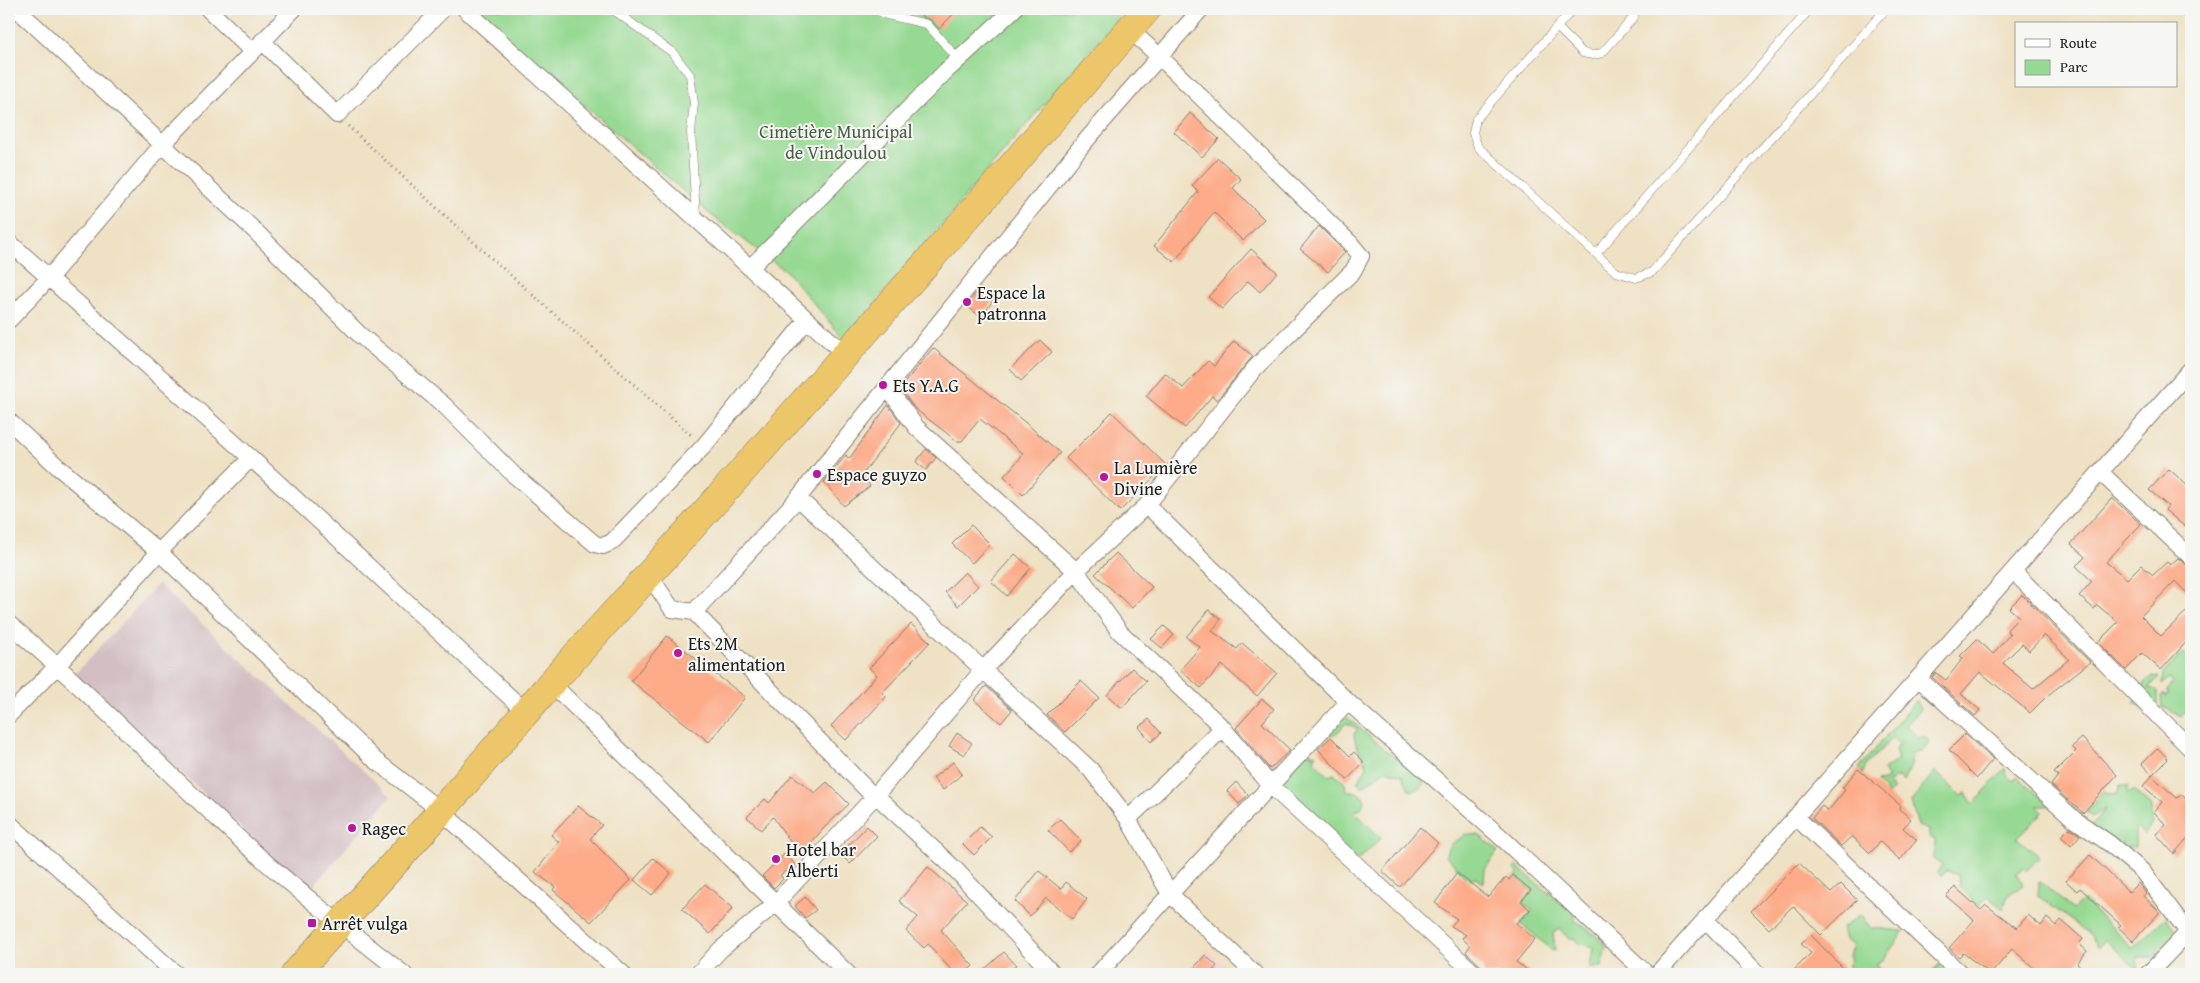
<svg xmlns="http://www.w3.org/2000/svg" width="2200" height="983" viewBox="0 0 2200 983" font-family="'Gentium Book Plus',serif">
<rect width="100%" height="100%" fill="#f6f6f2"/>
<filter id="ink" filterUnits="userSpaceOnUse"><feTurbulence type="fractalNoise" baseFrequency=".02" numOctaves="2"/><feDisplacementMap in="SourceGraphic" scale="10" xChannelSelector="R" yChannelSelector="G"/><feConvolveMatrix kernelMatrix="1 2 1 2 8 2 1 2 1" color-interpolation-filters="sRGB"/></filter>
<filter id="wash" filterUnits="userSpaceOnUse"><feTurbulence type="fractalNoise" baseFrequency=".0096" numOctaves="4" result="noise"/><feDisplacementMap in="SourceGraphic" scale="20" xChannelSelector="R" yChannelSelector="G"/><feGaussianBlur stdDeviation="1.12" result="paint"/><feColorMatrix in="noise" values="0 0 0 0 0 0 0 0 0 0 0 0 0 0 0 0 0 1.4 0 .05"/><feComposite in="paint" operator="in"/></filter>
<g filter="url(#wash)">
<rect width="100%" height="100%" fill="#efe1c3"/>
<path fill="#f7d0cd" d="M1207,950L1234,974H1185Z"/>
<path fill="#d2bec3" d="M158,584L391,796L310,890L74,675Z"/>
<path fill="#95d992" stroke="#587a57" d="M473,9H1125L844,339L787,272L711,215Z
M2184,653L2191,659V705L2181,717L2168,709L2162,708L2161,696L2164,694L2166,697L2169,694L2167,691L2172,683L2169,679L2162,684L2163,673Z
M2153,676L2159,677L2149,688L2157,690V720L2134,702L2145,683Z
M1916,700L1921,709L1906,725L1918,738L1925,736L1929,742L1921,752L1912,753L1911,766L1903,782L1899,777L1892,779L1888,784L1894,789L1888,795L1885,789L1876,782L1884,781L1888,778L1883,770L1898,760L1895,749L1900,744L1892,738L1866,765L1863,773L1859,768Z
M1345,716L1425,782L1420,788L1410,791L1402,775L1385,770L1362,787L1357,782L1367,767C1363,752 1356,752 1354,734L1358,729L1346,723L1334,736L1330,734L1326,738L1323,732Z
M1306,752L1316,755L1314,761L1329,776L1334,774L1345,783L1346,790L1357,792L1365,799L1361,809L1354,811L1381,838L1355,863L1277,784Z
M2005,768L2006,774L2013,781L2017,776L2050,806H2037L2043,812L2017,838L2040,857L2026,871L2023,868L2016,873L2023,885L2008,895L2003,909L1988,897L1979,906L1960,887L1958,875L1947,871L1941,876L1937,872L1942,865L1934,859L1935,840L1929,837V830L1918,826L1911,802L1935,771L1961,796L1966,793L1973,804Z
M2120,785L2128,786V793L2134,791L2152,807V824L2144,835L2138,828L2135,831V847H2117L2091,826L2106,809L2092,817L2086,812L2104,792L2109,794L2117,793Z
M1465,834L1479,835L1498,851L1485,869L1484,883L1474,877L1471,880L1463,875L1446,855C1450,838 1456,844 1465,834Z
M1516,866L1567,908H1572L1576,922L1585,926L1606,945L1602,967H1590L1593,947L1578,943L1574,938H1568L1560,929L1553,933L1555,950L1551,949L1521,924L1532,910L1523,902L1533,891L1516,876L1518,873L1514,869Z
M2039,881L2073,910L2083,900L2133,948L2166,917L2177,933L2153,957H2138L2137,969L2105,940L2099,947L2088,933L2038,896Z
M1860,915L1871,928L1904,931L1883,960L1877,963L1879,970L1855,974L1847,966L1851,960L1849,955L1853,945L1845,940L1842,928Z
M1942,961L1956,974H1931Z"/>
<g id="blocks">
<path fill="#fdab88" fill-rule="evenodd" d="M914,9H958L939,29L931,20L923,17Z
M1190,113L1219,139L1202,157L1174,132Z
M1218,158L1241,179L1233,188L1264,219L1243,241L1214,212L1174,262L1154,246L1198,192L1192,186Z
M1319,226L1345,252L1328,272L1300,249Z
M1251,249L1277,272L1260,292L1248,281L1222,309L1208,297Z
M980,288L995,297L982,317L966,306Z
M1040,340L1052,352L1021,381L1010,369Z
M1234,341L1253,356L1217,400L1212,396L1185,428L1146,396L1165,373L1183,388L1208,361L1214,366Z
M933,348L1027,424L1060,453L1023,495L1004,476L1024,454L980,419L962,441H957L915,409L900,388Z
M888,405L901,423L862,475L870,486L844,506L824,482L846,455L849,459Z
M1112,412L1166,465L1120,511L1066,458Z
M926,449L936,458L926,470L916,462Z
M2169,469L2191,489V532L2165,510L2168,506L2149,490Z
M2112,498L2141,524L2106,562L2127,579L2141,565L2153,575L2167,562L2170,565L2178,558L2191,568V597L2175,581L2141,616L2161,636L2191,607V637L2161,670L2142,653L2126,670L2098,642L2118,622L2097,605L2094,609L2079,596L2092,581L2076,566L2085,557L2071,544Z
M971,525L990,544L972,563L952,544Z
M1116,553L1152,587L1132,608L1095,574Z
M1015,554L1031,568L1007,596L991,581Z
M965,572L978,586L958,606L945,592Z
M2022,595L2090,662L2047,696L2030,713L1980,672L1961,694L1980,710L1975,716L1932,677L1936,673L1946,680L1963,658L1960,656L1977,639L1993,654L2010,634L2007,630L2019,617L2009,608ZM2044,635L2069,659L2033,689L2003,663L2022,644L2029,651Z
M1209,610L1221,619L1212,631L1237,649L1242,643L1277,673L1257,696L1222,665L1201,688L1180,670L1200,647L1186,637Z
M911,624L930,642L882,693L886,697L846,740L831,726L877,675L869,668Z
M1164,626L1174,635L1162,648L1151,639Z
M667,636L745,697L709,742L631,681Z
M1132,668L1146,681L1122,708L1107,695Z
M1081,681L1099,698L1065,732L1047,715Z
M986,686L1012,710L1001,723L974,700Z
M1262,699L1274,709L1262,723L1290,750L1270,769L1236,728Z
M1149,719L1161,733L1151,742L1139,727Z
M957,733L972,743L964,755L949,746Z
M1965,734L1993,759L1977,778L1949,750Z
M1331,737L1350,756L1354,752L1364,762L1347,780L1318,749Z
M2082,738L2117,775L2083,813L2051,785L2058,776L2054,773L2076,751L2072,747Z
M2158,748L2168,759L2152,775L2142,764Z
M953,762L962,774L943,790L933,778Z
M1858,769L1901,806L1899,809L1911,819L1903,828L1917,840L1900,860L1880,842L1870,853L1852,836L1841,846L1812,818L1822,806L1828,811L1845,790L1842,788Z
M792,775L815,793L827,782L849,804L823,829L800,856L773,817L761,830L747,817L765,799L769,803Z
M2152,776L2177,798L2182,794L2191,803V834L2174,854L2156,834L2166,825L2154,812L2162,802L2143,786Z
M1236,782L1248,795L1239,804L1227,791Z
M578,806L602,825L590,839L631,880L591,922L553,890L555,887L535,872L559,842L551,835Z
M1060,819L1081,841L1069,852L1048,830Z
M867,826L877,836L850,864L840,854Z
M980,827L992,837L974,855L963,844Z
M1420,827L1438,843L1400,887L1382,871Z
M2069,828L2080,835L2071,846L2061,836Z
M786,853L795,865L780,875L783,879L774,888L762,876Z
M2090,855L2129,892L2138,883L2146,893L2143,896L2160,912L2133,941L2118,927L2121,925L2080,888L2077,891L2066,881Z
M653,858L671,873L652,895L634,880Z
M1799,863L1831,893L1841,884L1857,900L1821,935L1793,906L1769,929L1751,911Z
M928,867L967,901L941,930L973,966L964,974H955L928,944L924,948L906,931L918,917L899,901Z
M1039,871L1061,889L1066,882L1087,899L1072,919L1046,898L1030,916L1015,901Z
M1457,873L1488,897L1506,877L1509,880L1513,875L1531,890L1521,901L1530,910L1516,923L1535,939L1516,962L1533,974H1485L1482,967L1466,952L1470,946L1462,938L1466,935L1451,926L1457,919L1435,903Z
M705,884L733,908L710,934L682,909Z
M1955,887L1981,910L1986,905L2017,928L2028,915L2041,926L2047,918L2056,926L2061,920L2083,939L2079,944L2087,951L2077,964L2088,974H2041L2012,949L1991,974L1963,953L1959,957L1949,948L1974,920L1946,896Z
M805,897L816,910L805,918L795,906Z
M1811,935L1843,968L1837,974H1790L1811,953L1801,944Z
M1004,952L1016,965L1005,974H979Z
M1205,955L1217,966L1210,974H1189Z"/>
</g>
</g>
<g filter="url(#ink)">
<use href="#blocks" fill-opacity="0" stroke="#867e70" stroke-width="1"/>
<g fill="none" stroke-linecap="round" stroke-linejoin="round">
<defs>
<path id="lane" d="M612,9L673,53L690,75L694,103L691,132L696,217
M874,9L887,15L927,24L958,59
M1573,9L1476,119L1473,133L1478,147L1616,272L1636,278L1652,272L1886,9
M1557,27L1583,53L1593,55L1602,53L1634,17
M1596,254L1810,9"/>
<path id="street" d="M17,9L252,228L360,335L445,406L514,475L595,544L603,546L612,542L703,447L807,320
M208,9L252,51
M465,9L845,354
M262,41L337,115L443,9
M9,242L251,458L526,712
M750,268L946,71L1014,9
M9,320L49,278L162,145L294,9
M887,387L916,427L1076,571L1120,632L1223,728L1271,786L1475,974
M9,421L58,467L159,552L375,760L441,811L623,974
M2100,472L2191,557
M798,498L1090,769L1128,819L1170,894L1255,974
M1147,505L1348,702L1502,838L1647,974
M2013,571L2191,749
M649,575L672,609L694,612L874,797L881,800L955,869L1053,974
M694,612L798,498L1083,144L1201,9
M9,624C87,689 156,763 231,831C286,882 345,928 404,974
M1918,678L2074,819L2110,844L2142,871L2191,936
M551,683L848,974
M9,715L58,665L159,552L251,458
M1796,817L1961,974
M1128,819L1223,728
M9,823L176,974
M1705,919L1758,974
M698,974L720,950L775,904L874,797L983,670L1076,571L1147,505L1255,368L1353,271L1361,256L1351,244L1160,57L1129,29
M1098,974L1170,894L1348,702
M1657,974L2191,369
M2148,974L2191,929"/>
<path id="highway" d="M295,974L441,811L551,683L737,477L999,181L1147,9"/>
</defs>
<use href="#lane" stroke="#867e70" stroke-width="9"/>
<use href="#street" stroke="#867e70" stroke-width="18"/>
<use href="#highway" stroke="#867e70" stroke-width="29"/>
<path stroke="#867e70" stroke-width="3" stroke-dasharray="1 4" stroke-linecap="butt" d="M348,126L490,257L692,436"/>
<use href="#lane" stroke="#fff" stroke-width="8"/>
<use href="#street" stroke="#fff" stroke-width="16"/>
<use href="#highway" stroke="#ecc669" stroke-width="28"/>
</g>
</g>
<g fill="#b5179e" stroke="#f6f6f2" stroke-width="2">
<circle cx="967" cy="302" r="5"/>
<circle cx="883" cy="385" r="5"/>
<circle cx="817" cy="474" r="5"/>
<circle cx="1104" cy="477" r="5"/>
<circle cx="678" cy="653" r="5"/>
<circle cx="352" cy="828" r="5"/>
<circle cx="776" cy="859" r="5"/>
<rect x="307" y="918" width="10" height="10" rx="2.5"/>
</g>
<g text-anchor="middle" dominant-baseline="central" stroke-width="4" stroke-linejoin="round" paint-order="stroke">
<g font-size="18" fill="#465e45" stroke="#f6f6f2">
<text x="836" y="131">Cimetière Municipal<tspan x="836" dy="21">de Vindoulou</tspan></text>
</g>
<g font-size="18" fill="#1c1c1c" stroke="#f6f6f2" text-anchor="start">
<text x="977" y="292">Espace la<tspan x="977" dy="21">patronna</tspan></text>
<text x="893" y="385">Ets Y.A.G</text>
<text x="1114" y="467">La Lumière<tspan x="1114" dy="21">Divine</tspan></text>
<text x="827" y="474">Espace guyzo</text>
<text x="688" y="643">Ets 2M<tspan x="688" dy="21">alimentation</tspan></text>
<text x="362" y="828">Ragec</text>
<text x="786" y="849">Hotel bar<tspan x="786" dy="21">Alberti</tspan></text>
<text x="322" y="923">Arrêt vulga</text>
</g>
</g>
<rect width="2200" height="983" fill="none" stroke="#f6f6f2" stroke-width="30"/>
<rect x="2015" y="22" width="162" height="65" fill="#f6f6f2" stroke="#9f9f9c"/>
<rect x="2025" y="39" width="25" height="8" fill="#ffffff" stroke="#9f9f9c"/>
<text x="2060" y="48" font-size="15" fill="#1c1c1c">Route</text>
<rect x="2025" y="60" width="25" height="15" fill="#95d992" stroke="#9f9f9c"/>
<text x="2060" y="72" font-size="15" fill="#1c1c1c">Parc</text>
</svg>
